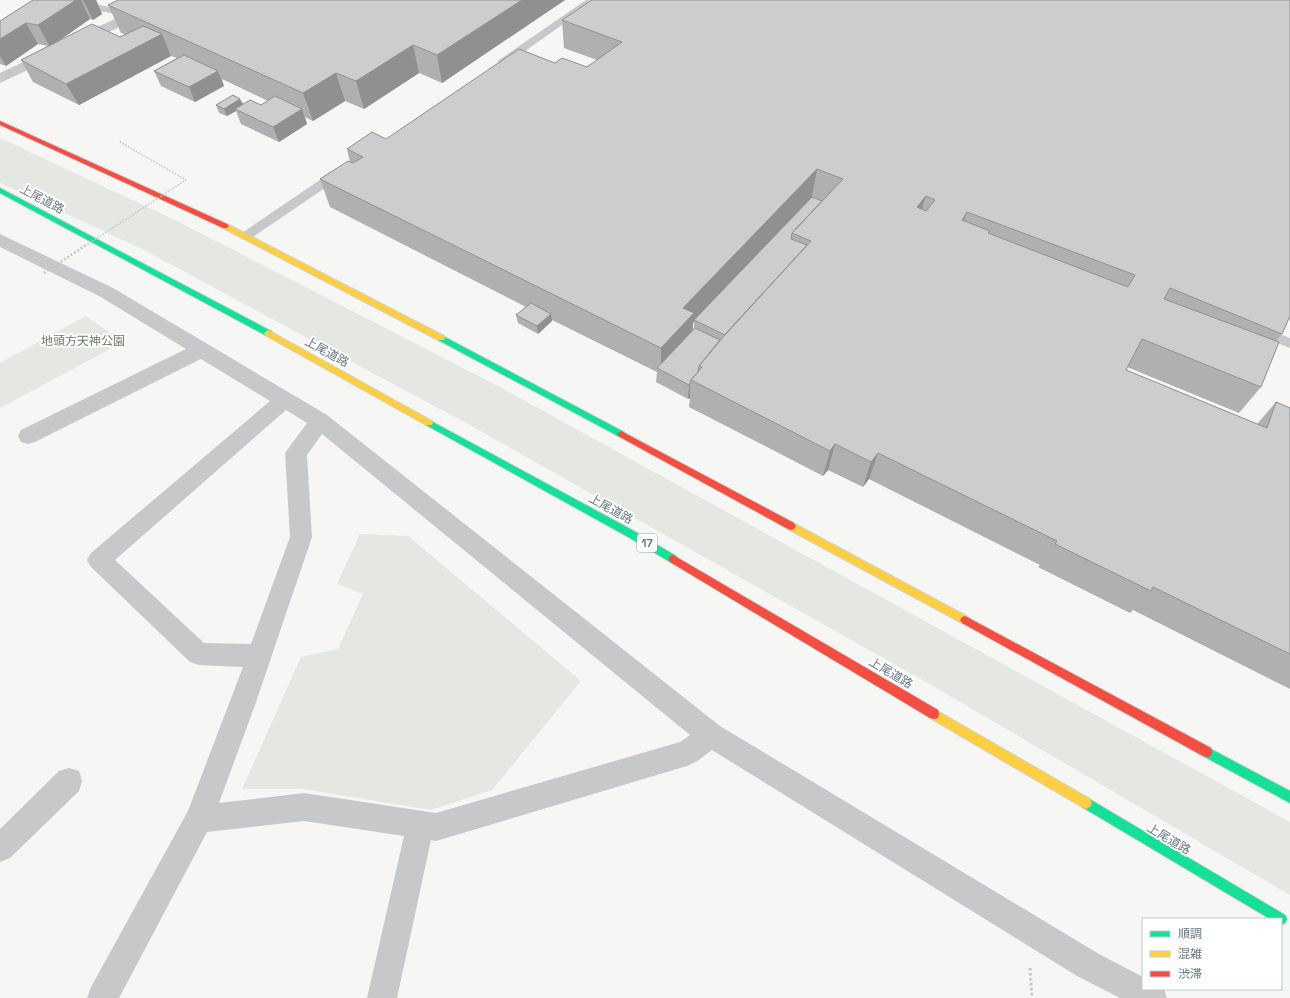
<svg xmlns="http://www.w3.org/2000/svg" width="1290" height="998" viewBox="0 0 1290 998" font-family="'Space Grotesk','Noto Sans JP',sans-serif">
<rect width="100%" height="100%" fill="#f6f6f5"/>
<path fill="#e5e7e3" d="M0,138L175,220L496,385L1290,822V895L926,682L466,423L142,249L0,183Z
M86,316L123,342L0,408V363Z
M360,534L408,536L581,681L492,790L431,810L303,789H242L301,657L338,649L363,594L337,584Z"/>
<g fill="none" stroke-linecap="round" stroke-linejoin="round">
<defs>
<path id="fast" d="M0,188L271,331L272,333L268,336L265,335L0,193Z
M441,335L624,432L625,434L624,436H618L438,340L437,338L438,336Z
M429,420L634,531L676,556L678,559L676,562L673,563L670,562L628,537L426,425L425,423Z
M1207,747L1290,791V803L1203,756L1202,752L1203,748Z
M1086,797L1285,915L1287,919L1285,923L1281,925V919H1270L1082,807L1080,803L1082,799Z"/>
<path id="slow" d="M223,224H227L444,336L445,338L444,340H438L223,228Z
M268,330L432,421L433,423L432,425H426L265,335L264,333Z
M791,522L968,617L970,620L968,623L965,624L962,623L788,529L786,526L788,523Z
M934,709L1090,799L1092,803L1090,807L1086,809L1082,807L930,718L929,714L930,710Z"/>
<path id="jam" d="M0,121L227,224L229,226L227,228H223L0,125Z
M621,431L794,523L796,526L794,529L791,530L788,529L618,436L617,434Z
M673,555L938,710L939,714L938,718L934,719L930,718L670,562L668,559L670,556Z
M965,616L1211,748L1212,752L1211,756L1207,757L1203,756L962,623L960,620L962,617Z"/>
</defs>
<use href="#fast" stroke="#d2d3d3" stroke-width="2"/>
<use href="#slow" stroke="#d2d3d3" stroke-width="2"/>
<use href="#jam" stroke="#d2d3d3" stroke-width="2"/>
<path stroke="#c5c6c7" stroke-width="1.5" stroke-dasharray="1.5 1.5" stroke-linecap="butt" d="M120,142L186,180"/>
<path stroke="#c5c6c7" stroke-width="3" stroke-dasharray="2.5 2.5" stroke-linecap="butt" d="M1030,968L1032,998"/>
<path fill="#c7c8c9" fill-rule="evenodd" d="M37,0L79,1L131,11L136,14L131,17L79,7L42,3Z
M586,0H597L507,64H499L498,62L499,60Z
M340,168L344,169L346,172L344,175L250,239L246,240L242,239L240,236L242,233L336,169Z
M1259,326L1290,338V348L1254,334L1252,331L1254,328Z"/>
<path fill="#c7c8c9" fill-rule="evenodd" d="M155,0H173L171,3L0,83V73Z
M0,234L113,288L327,415L720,726L1099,954L1143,977V989H1164L1167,998H1120L1077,976L712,750L696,762L687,766L436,841L431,840L397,998H367L404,836L304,821L207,832L119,998H87L91,987L188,811L243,667L199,665L190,662L91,567L87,560L91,553L270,401L201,359L35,442L28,444L21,442L18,436L21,430L186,349L99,296L0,247ZM286,410L307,423L285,453L290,537L251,644L204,643L115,560ZM322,434L690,735L680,742L436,813L304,793L219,803L255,705L312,537L307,455Z
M69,768L79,771L82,781L79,791L10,858L0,862V829L59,771Z"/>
<use href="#fast" fill="#16e098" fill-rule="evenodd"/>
<use href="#slow" fill="#ffcf43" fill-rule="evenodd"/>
<use href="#jam" fill="#f24e42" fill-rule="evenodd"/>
<path stroke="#c5c6c7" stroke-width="1.5" stroke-dasharray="1.5 1.5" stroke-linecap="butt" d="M85,246L186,180"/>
<path stroke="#c5c6c7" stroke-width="2.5" stroke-dasharray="2 2" stroke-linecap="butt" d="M44,273L86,245"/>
</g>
<path fill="#afb1b1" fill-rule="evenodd" d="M33,0H96L102,14L93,20L90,19L57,42L120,37L125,34L121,33L108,5L565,0L442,83L419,73L364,109L345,101L313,121L305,117L307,124L279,142L241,124L236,111L227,116L219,113L216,105L240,99L243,104L261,105L268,101L222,79L224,86L195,102L161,86L154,71L177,58L171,56L79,105L33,82L21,60L48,46L38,44L6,66L0,64V21Z
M1290,0V320L1289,319L1282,334L1276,341L1261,387L1239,413L1127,367L1126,370L1257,424L1276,402L1290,408V689L1133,610L1130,613L1038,567L1040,565L869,479L863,487L828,470L823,476L689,407L690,398L688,399L656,382L657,372L552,320V321L538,334L518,323L516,315L526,307L330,207L320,179L350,162L347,149L386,139L555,63L587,67L597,60L564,48L562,20ZM812,197L822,201L807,202ZM694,322V329L693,330V323Z"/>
<path fill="#8f9090" d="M76,0H81L90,19L50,47L38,25Z
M83,0H96L102,14L93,20Z
M522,0H565L442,83L437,55Z
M26,23L38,44L6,66L0,56V39Z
M162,34L171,56L79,105L66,84Z
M413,45L419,73L364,109L356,81Z
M218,71L224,86L195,102L189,87Z
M336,73L345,101L313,121L303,93Z
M240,99L244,106L235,109L236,111L227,116L224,109Z
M302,109L307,124L279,142L273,127Z
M817,169L812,197L696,321L694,320V322L693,323L692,341L661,370V348L683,308Z
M926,196L917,225V207Z
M967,212L957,240L962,220Z
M551,314L552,321L538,334L537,326Z
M690,383V398L688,399L689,385Z
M835,444L828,470L823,476L830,451Z
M878,453L869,479L863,487L871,462Z"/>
<path fill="#cccece" stroke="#8f9090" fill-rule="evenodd" d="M33,0H76L38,25L26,23L0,39V21Z
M118,0H522L437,55L413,45L356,81L336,73L303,93L108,5Z
M592,0H1290V316L1282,334L1170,288L1164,299L1279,342L1261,387L1142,339L1126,370L1267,428L1276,402L1290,408V654L1153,587L1151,591L1055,544L1057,541L878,453L871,462L835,444L830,451L691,380L702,367L699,366L729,330L811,241L792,233L843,179L817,169L683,308L694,313L661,348L320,179L348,161L353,163L363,157L347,149L372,132L386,139L519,49L555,63L562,58L587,67L622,42L562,20ZM926,196L935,200L926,211L917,207ZM967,212L1135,275L1128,287L988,233L990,231L962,220Z
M92,24L120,37L143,26L162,34L66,84L21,60Z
M184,55L218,71L189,87L154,71Z
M233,95L240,99L224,109L216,105Z
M275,96L302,109L273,127L235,109L250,100L261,105Z
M812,197L822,201L792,233L791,239L807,245L725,335L694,320Z
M531,303L551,314L537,326L516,315Z
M695,328L720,340L699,366L698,372L691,380L690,383L689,385L657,368Z"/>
<g text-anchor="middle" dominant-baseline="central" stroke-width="4" stroke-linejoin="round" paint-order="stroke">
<rect fill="#fff" stroke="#95a1a8" stroke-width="1" x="637" y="534" width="20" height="18" rx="3"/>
<g font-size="11" font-weight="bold" fill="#687983">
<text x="647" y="543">17</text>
</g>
<g font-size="12" fill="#687983" stroke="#fff">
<text transform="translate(42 199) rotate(28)">上尾道路</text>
<text transform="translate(327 352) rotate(29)">上尾道路</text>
<text transform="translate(611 509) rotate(29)">上尾道路</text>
<text transform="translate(891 673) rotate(31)">上尾道路</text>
<text transform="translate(1169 839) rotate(31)">上尾道路</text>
</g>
<g font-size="12" fill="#6c7b66" stroke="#fff">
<text x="83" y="341">地頭方天神公園</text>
</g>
</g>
<rect x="1142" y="918" width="140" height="72" fill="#ffffff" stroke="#c3c9cd"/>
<rect x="1150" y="931" width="20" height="6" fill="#16e098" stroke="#c3c9cd"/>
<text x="1178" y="938" font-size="12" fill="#687983">順調</text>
<rect x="1150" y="951" width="20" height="6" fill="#ffcf43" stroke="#c3c9cd"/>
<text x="1178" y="958" font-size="12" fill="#687983">混雑</text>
<rect x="1150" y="971" width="20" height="6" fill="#f24e42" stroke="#c3c9cd"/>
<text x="1178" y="978" font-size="12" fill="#687983">渋滞</text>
</svg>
